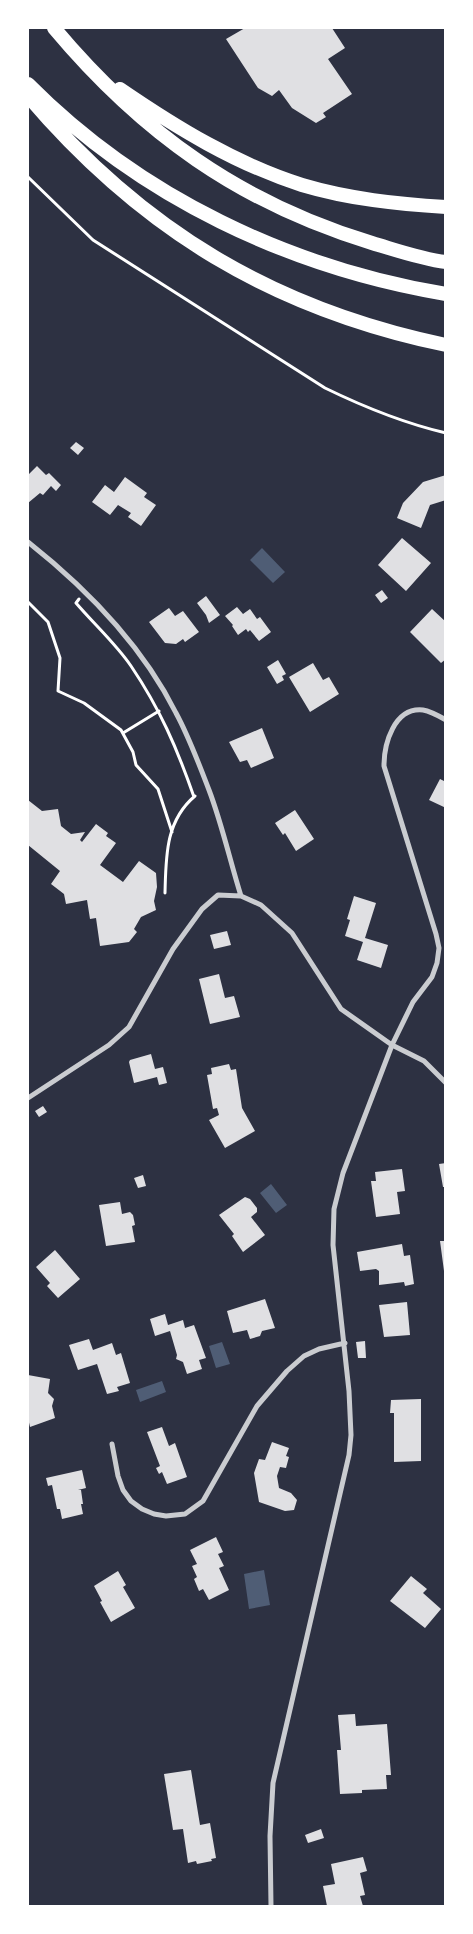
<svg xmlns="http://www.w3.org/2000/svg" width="473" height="1934" viewBox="0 0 473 1934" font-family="Commissioner,sans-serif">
<rect width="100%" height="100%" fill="#2d3142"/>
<path fill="#4f5d75" d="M262,548L285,572L273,583L250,560Z
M271,1184L287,1205L276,1213L260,1193Z
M222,1342L230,1364L216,1368L209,1346Z
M162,1381L166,1392L140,1402L136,1390Z
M264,1570L270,1605L249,1609L244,1574Z"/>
<path fill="#e0e0e3" d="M245,28H332L345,48L328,59L352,94L323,113L326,117L316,123L292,108L279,90L272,96L258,88L226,39Z
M76,442L84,448L78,455L70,448Z
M37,466L46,475L49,473L61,485L56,491L51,486L43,495L40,493L28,503V475Z
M446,475V500L430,505L421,528L397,518L403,503L423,482Z
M125,477L147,493L144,497L156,505L141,526L128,517L131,513L118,505L110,515L92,502L105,485L114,492Z
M402,538L431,563L406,591L378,565Z
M382,590L388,598L381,603L375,595Z
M206,596L220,615L209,623L206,615L197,603Z
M237,607L243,614L250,609L257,619L260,617L271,632L259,641L250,630L248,632L246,629L238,635L232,626L233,625L225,616Z
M169,608L175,616L183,611L199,632L185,642L183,639L176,644L165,643L149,622Z
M432,609L446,622V659L441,663L410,632Z
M278,660L286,674L282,676L284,680L277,684L267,667Z
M313,663L323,680L329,677L339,694L310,712L289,677Z
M262,728L274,758L251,768L247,760L240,762L229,742Z
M440,779L446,782V808L429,800Z
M28,800L42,811L58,809L61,826L71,834L85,832L80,840L82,842L96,824L108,833L106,836L116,843L100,865L123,882L139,861L156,873L157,887L154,901L156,910L141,917L134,929L137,932L129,942L100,946L96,918L90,919L87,900L66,904L64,894L51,884L60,871L28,845Z
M295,810L314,839L296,851L285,833L283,835L275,823Z
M354,896L376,903L365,938L388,945L381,968L357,960L363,942L345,936L350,920L347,919Z
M227,931L231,945L214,949L210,935Z
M219,974L225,998L234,996L240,1017L210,1024L199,979Z
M151,1054L155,1069L163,1067L167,1083L159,1085L157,1077L134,1083L129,1062L130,1060Z
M229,1064L231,1070L236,1069L242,1108L255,1131L225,1148L209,1120L219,1115L217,1108L213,1109L207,1075L212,1074L211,1068Z
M43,1106L47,1112L39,1117L35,1111Z
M446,1163V1187H443L439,1164Z
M402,1169L405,1191L397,1192L400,1214L376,1217L371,1181H376L375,1172Z
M143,1175L146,1186L138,1188L134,1178Z
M245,1197L250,1199L257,1208V1212L251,1217L265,1235L243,1252L232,1236L234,1234L219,1215Z
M120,1202L122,1214L130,1212L133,1215L135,1225L132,1226L135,1242L106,1246L99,1205Z
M440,1241H446V1271H444Z
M402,1244L404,1256L410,1255L414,1284L405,1286L404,1282L379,1285V1271L376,1269L360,1271L357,1252Z
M55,1250L80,1279L58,1298L47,1286L50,1283L36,1267Z
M265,1299L275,1328L262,1331L260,1336L250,1339L247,1330L233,1333L227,1311Z
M407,1302L410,1335L384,1337L379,1305Z
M165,1314L168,1325L183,1320L185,1328L194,1325L206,1358L199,1360L202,1369L187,1374L183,1362L176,1359L177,1355L170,1331L155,1336L150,1319Z
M89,1339L93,1350L112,1343L116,1355L121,1353L130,1383L117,1387L119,1391L107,1394L97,1364L78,1370L69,1345Z
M365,1341L366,1358H358L356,1342Z
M28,1375L50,1379L48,1393L54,1399L52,1406L55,1418L30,1427L28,1418Z
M421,1399V1461L394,1462V1413H390L391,1400Z
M162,1427L169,1446L175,1443L187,1477L167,1484L162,1472L159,1474L156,1468L160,1466L147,1432Z
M272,1442L289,1448L286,1456L289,1457L286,1468L280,1467L277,1476L279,1488L291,1493L297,1500L294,1510L285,1511L259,1502L254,1473L259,1459L265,1460Z
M82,1470L86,1488L78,1490H81L83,1504H81L83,1514L62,1519L60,1509H57L52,1485L48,1486L46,1478Z
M216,1537L223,1552L218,1554L224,1566L219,1568L229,1590L209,1600L203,1589L199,1591L194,1579L197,1577L192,1566L197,1564L190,1550Z
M118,1571L126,1585L123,1587L135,1608L111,1622L100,1602L102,1601L94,1586Z
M411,1576L427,1589L423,1593L441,1609L425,1628L390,1601Z
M355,1714L356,1726L387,1724L391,1775H386L387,1789L362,1790V1793L340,1794L337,1750H341L338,1715Z
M191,1770L200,1825L210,1823L216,1858L211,1859L212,1861L197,1864L196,1861L188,1863L183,1829L173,1830L164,1774Z
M321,1829L324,1838L308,1843L305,1835Z
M363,1857L367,1871L360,1873L365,1895L360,1896L363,1906H327L323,1886L335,1884L331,1864Z"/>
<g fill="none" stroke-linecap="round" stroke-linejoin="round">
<path stroke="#fff" stroke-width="3" d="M28,177L93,240L325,388C364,407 403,423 446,433
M79,599L76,603C94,624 116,644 131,666C160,709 177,748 194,797
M28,602L48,622L60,658L58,691L84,703L121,730L133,752L136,765L158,789L172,832
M123,733L159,711
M165,893C166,858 165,821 195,796"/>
<path stroke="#caccd0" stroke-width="5" d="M28,542C86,588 142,645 176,713C189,737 199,764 209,790C222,824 230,861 241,896L261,905L292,933L341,1009L392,1045L424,1061L446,1083
M28,1098L109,1045L129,1027L173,949L202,909L218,895L241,896
M112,1444L118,1476L123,1490L131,1501L142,1509L154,1514L166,1516L185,1514L203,1501L257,1406L287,1371L304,1356L319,1349L345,1343
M271,1906L270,1836L273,1783L349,1455L351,1435L349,1391L333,1245L334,1209L343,1173L392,1045L413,1002L432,977L437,963L439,948L436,934L384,766C384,744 394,707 423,710C430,711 439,716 446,720"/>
<path stroke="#fff" stroke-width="14" d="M54,28C142,133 240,203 372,243C396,250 421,259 446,262
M28,84C140,197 290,268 446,294
M120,89C177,128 236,164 302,185C349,199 397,204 446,207
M28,96C142,230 273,309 446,345"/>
</g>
<rect width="473" height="1934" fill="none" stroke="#ffffff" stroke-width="58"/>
</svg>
